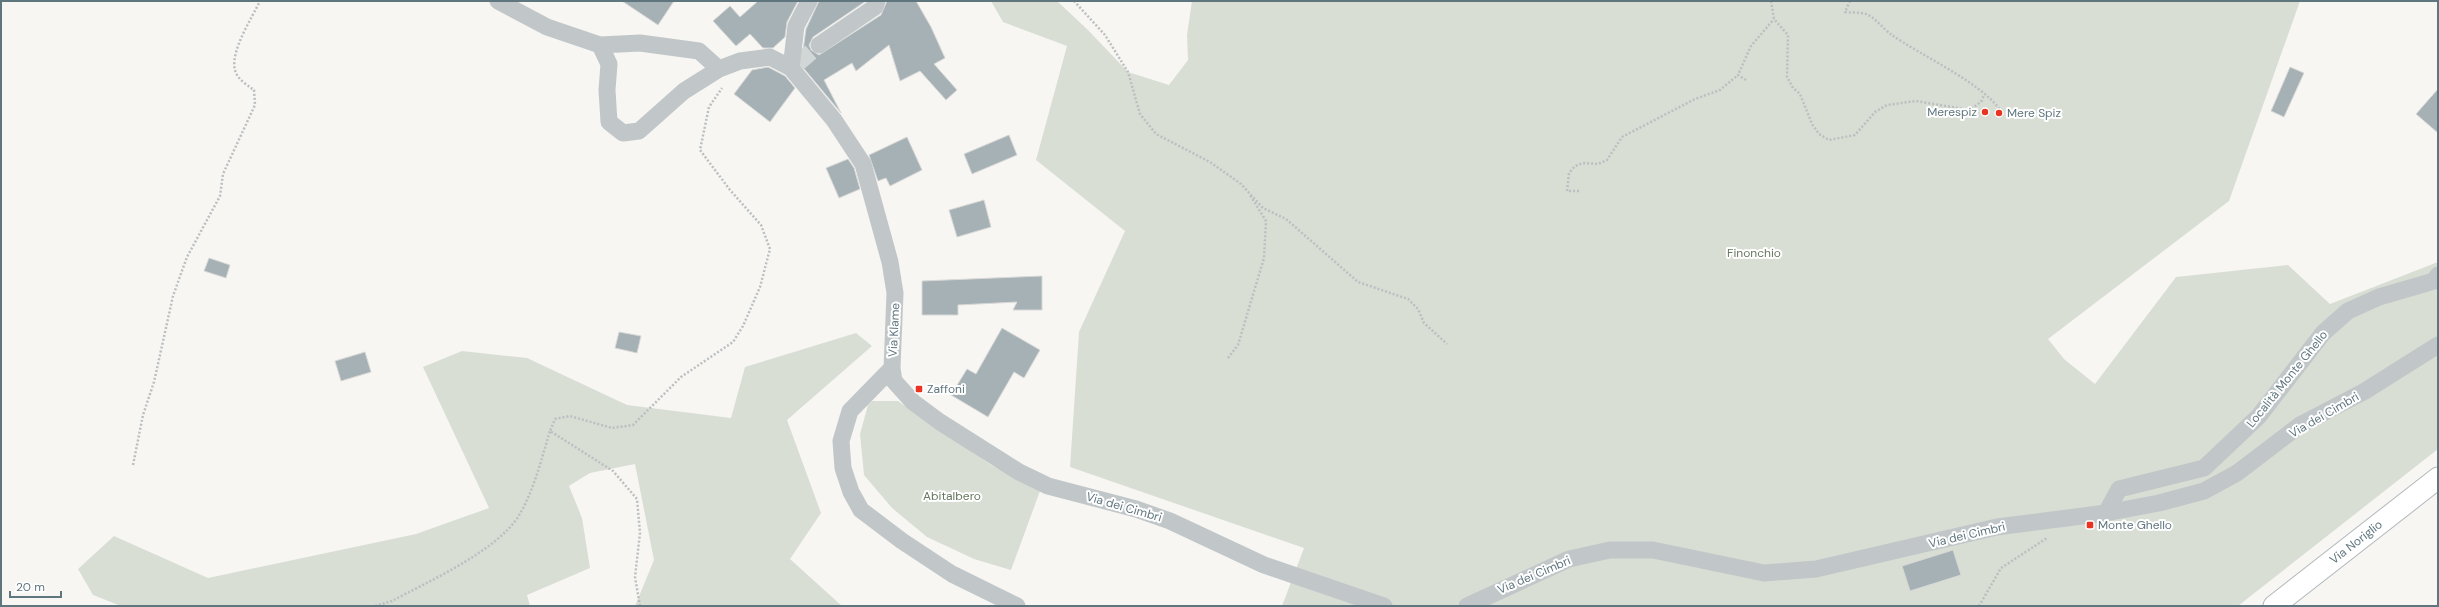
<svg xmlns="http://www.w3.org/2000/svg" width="2439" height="607" viewBox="0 0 2439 607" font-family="'DM Sans',sans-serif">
<rect width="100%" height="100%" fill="#f7f6f3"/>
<path fill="#d9ded4" d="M991,1H1057L1088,30L1128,72L1169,85L1188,60L1187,35L1192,1H2300L2229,201L2048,339L2064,359L2095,384L2176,277L2288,265L2330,304L2438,262V449L2238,606H1282L1304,548L1070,467L1079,332L1125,231L1036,160L1067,46L1003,22Z
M856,333L872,346L787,420L821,513L790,559L842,606H635L654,560L635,464L590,473L569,486L582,518L590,568L527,595L530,606H121L93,595L78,569L114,536L208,578L416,534L489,508L423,367L462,351L527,358L627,405L731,418L745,367Z
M872,401H898L991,465L1040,491L1011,570L974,559L927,537L892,508L864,475L860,434L868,405Z"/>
<path fill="#a6b1b5" stroke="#d8d8d6" d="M622,1H674L658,25Z
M758,1H798L787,22L785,37L773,48H763L750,34L736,46L713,21L730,6L740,17Z
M819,1H866L813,37L809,45L811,50L819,55L881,15L887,1H916L931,27L945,58L934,64L957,90L946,100L920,71L900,81L889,45L856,71L852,63L824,80L841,113L801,65L806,29Z
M768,67L785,76L795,88L770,122L734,94L752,70Z
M2290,67L2304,73L2284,117L2271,111Z
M2438,89V133L2416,114Z
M1009,135L1017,155L972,174L964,154Z
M907,137L922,170L890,186L886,178L878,181L869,155Z
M848,159L854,168L860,189L839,198L826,168Z
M984,200L991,227L957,237L949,210Z
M209,258L230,265L226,278L204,271Z
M1042,276V310H1013L1017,302L958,305V315H922V281Z
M1002,328L1040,350L1024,378L1014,372L988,417L951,395L967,369L976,374Z
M619,332L641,336L637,353L615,348Z
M365,352L371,372L341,381L335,361Z
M1953,550L1961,575L1910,591L1902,566Z"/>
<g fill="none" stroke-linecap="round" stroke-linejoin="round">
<path stroke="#d1d6d6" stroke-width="17" stroke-dasharray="17 8" stroke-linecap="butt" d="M798,63L819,45"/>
<defs>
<path id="major" d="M2274,606L2438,478"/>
</defs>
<use href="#major" stroke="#b2b9bc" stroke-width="23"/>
<path stroke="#bbbfc1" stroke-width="2.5" stroke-dasharray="2 2" stroke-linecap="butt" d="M1074,1L1105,35L1128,72L1140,114L1156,134L1210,162L1241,184L1263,208L1286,219L1358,282L1408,299L1418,309L1424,323L1447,344
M1771,1L1774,19L1788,35L1787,77L1793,88L1800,94L1812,124L1819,134L1829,140L1855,135L1875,112L1887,105L1916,101L1969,110L1981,102L1984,95
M1850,1L1845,12C1852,13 1860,12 1866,14C1875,17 1884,30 1892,35C1920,55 1982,83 2000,110L1999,113
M1746,80L1738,75L1751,46L1774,19
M1579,191H1567L1569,173L1575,166L1583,163L1598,164L1607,160L1622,137L1695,99L1720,90L1738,75
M1228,358L1238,345L1264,258L1266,221L1250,195
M133,465L143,415L154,382L173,296L187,257L220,196L223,174L255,105L254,90C247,85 237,79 235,70C230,51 252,18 260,1
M375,606L392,601C429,581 495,552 518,517C534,491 541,460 550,431
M640,606L635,577L640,533L637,499L613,471L550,431L555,419L570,416L612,428L633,425L681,377L733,342L743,326L760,287L770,249L761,225L730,190L700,150L709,107L722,88
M1979,606L2001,568L2047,538"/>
<path stroke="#c1c7c9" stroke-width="17" d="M498,1L547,27L600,45L609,64L607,90L609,122L623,133L639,131L684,91L719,69L740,61L770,57L791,68L834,120L863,164L890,262L895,293L892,368L894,381L913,402L940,422L1019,472L1048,486L1136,509L1170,521L1264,565L1384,606
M600,45L640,43L699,51L719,69
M819,45L875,7L877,1
M791,68L796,26L809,1
M892,368L850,411L841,441L843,468L851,492L861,510L902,541L952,574L1017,606
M2106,513L2119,489L2204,468L2259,416L2323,333L2348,311L2379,297L2434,281L2438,275
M1467,606L1569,559L1610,550H1653L1764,573L1816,569L1997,527L2106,513L2159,503L2204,491L2237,473L2300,425L2365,391L2438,345"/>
<use href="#major" stroke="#fff" stroke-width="21"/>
</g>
<g fill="#ea3320" stroke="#fff" stroke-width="1.5">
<circle cx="1985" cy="112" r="4"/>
<circle cx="1999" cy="113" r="4"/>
<rect x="915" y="385" width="8" height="8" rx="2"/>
<rect x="2086" y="521" width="8" height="8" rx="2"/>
</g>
<g text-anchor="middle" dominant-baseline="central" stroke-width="4" stroke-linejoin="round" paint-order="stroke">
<g font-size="12" fill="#60767f" stroke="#fff" text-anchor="start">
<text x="1977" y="112" text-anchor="end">Merespiz</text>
<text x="2007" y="113">Mere Spiz</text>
<text x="927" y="389">Zaffoni</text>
<text x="2098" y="525">Monte Ghello</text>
</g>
<g font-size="12" fill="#67775f" stroke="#fff">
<text x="1754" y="253">Finonchio</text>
<text x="952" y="496">Abitalbero</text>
</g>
<g font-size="12" fill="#60767f" stroke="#fff">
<text transform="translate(894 330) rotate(-87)">Via Klame</text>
<text transform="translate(2287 379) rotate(-51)">Località Monte Ghello</text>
<text transform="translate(2324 415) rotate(-30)">Via dei Cimbri</text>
<text transform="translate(1124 507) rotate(16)">Via dei Cimbri</text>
<text transform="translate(1967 535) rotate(-13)">Via dei Cimbri</text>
<text transform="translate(2356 542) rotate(-38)">Via Noriglio</text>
<text transform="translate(1534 575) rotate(-23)">Via dei Cimbri</text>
</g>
</g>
<rect width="2439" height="607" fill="none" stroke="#60767f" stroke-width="4"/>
<path d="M10 591v6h51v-6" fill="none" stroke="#60767f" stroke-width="2"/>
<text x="16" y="591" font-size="12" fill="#60767f" stroke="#ffffff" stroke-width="3" paint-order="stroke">20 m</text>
</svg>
